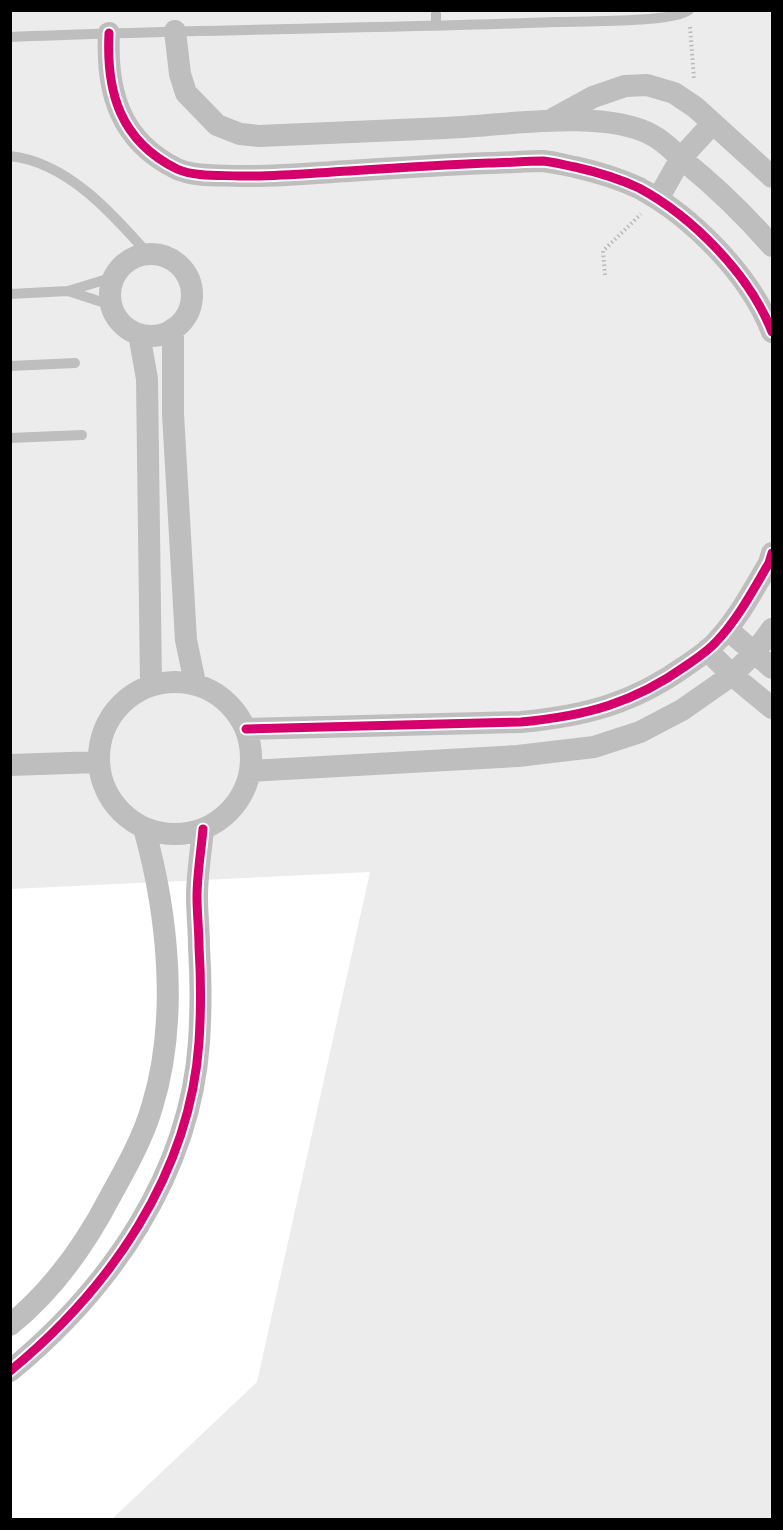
<svg xmlns="http://www.w3.org/2000/svg" width="783" height="1530" viewBox="0 0 783 1530" font-family="'Sofia Sans Condensed',sans-serif">
<rect width="100%" height="100%" fill="#fff"/>
<path fill="#ececec" d="M10,11H772V1519H112L257,1382L370,872L11,889Z"/>
<g fill="none" stroke-linecap="round" stroke-linejoin="round">
<path stroke="#b9b9b9" stroke-width="4" stroke-dasharray="1.5 3" stroke-linecap="butt" d="M690,27L694,79
M605,275L603,251L641,214"/>
<path stroke="#bebebe" stroke-width="10" d="M436,10V26
M10,37C192,29 373,29 555,22C581,21 672,23 689,10
M10,156C67,162 113,214 148,254
M10,294L68,291
M111,305L68,291L114,277
M10,366L75,363
M10,438L82,435"/>
<path stroke="#bebebe" stroke-width="22" d="M175,31L180,74L186,93L217,125L240,134L259,136C321,133 383,131 445,128C502,126 602,108 652,135C664,141 674,152 684,161C716,187 745,215 772,246
M109,33C106,92 120,141 177,169C195,177 220,175 240,176C276,177 312,173 349,171C395,168 442,165 489,163C507,163 525,161 543,161C554,162 564,165 575,167C597,172 618,178 639,188C693,217 750,275 772,332
M551,120L593,97L625,86L647,85L674,93L695,107L772,177
M658,199L681,158L713,123
M110 295a41 41 0 1 1 82 0a41 41 0 1 1-82 0Z
M173,329V414L186,640L195,683
M139,334L147,379L151,684
M727,629L772,668
M707,650L732,675L772,708
M99 758a76 76 0 1 1 152 0a76 76 0 1 1-152 0Z
M246,729L521,722C586,716 634,703 687,665C697,658 708,651 716,642C738,619 753,590 769,563L772,553
M10,765L98,762
M251,771L518,756L594,747L640,732L682,710L732,675L755,652L772,629
M10,1325C52,1291 85,1245 110,1197C126,1168 143,1138 152,1107C179,1020 168,914 144,828
M10,1371C110,1289 190,1174 199,1042C201,1011 201,978 199,947C199,930 197,913 197,897C197,874 201,852 203,829"/>
<defs>
<path id="cycleway" d="M109,33C106,92 120,141 177,169C195,177 220,175 240,176C276,177 312,173 349,171C395,168 442,165 489,163C507,163 525,161 543,161C554,162 564,165 575,167C597,172 618,178 639,188C693,217 750,275 772,332
M246,729L521,722C586,716 634,703 687,665C697,658 708,651 716,642C738,619 753,590 769,563L772,553
M10,1371C110,1289 190,1174 199,1042C201,1011 201,978 199,947C199,930 197,913 197,897C197,874 201,852 203,829"/>
</defs>
<use href="#cycleway" stroke="#fff" stroke-width="13"/>
<use href="#cycleway" stroke="#d6006c" stroke-width="9"/>
</g>
<rect width="783" height="1530" fill="none" stroke="#000000" stroke-width="24"/>
</svg>
